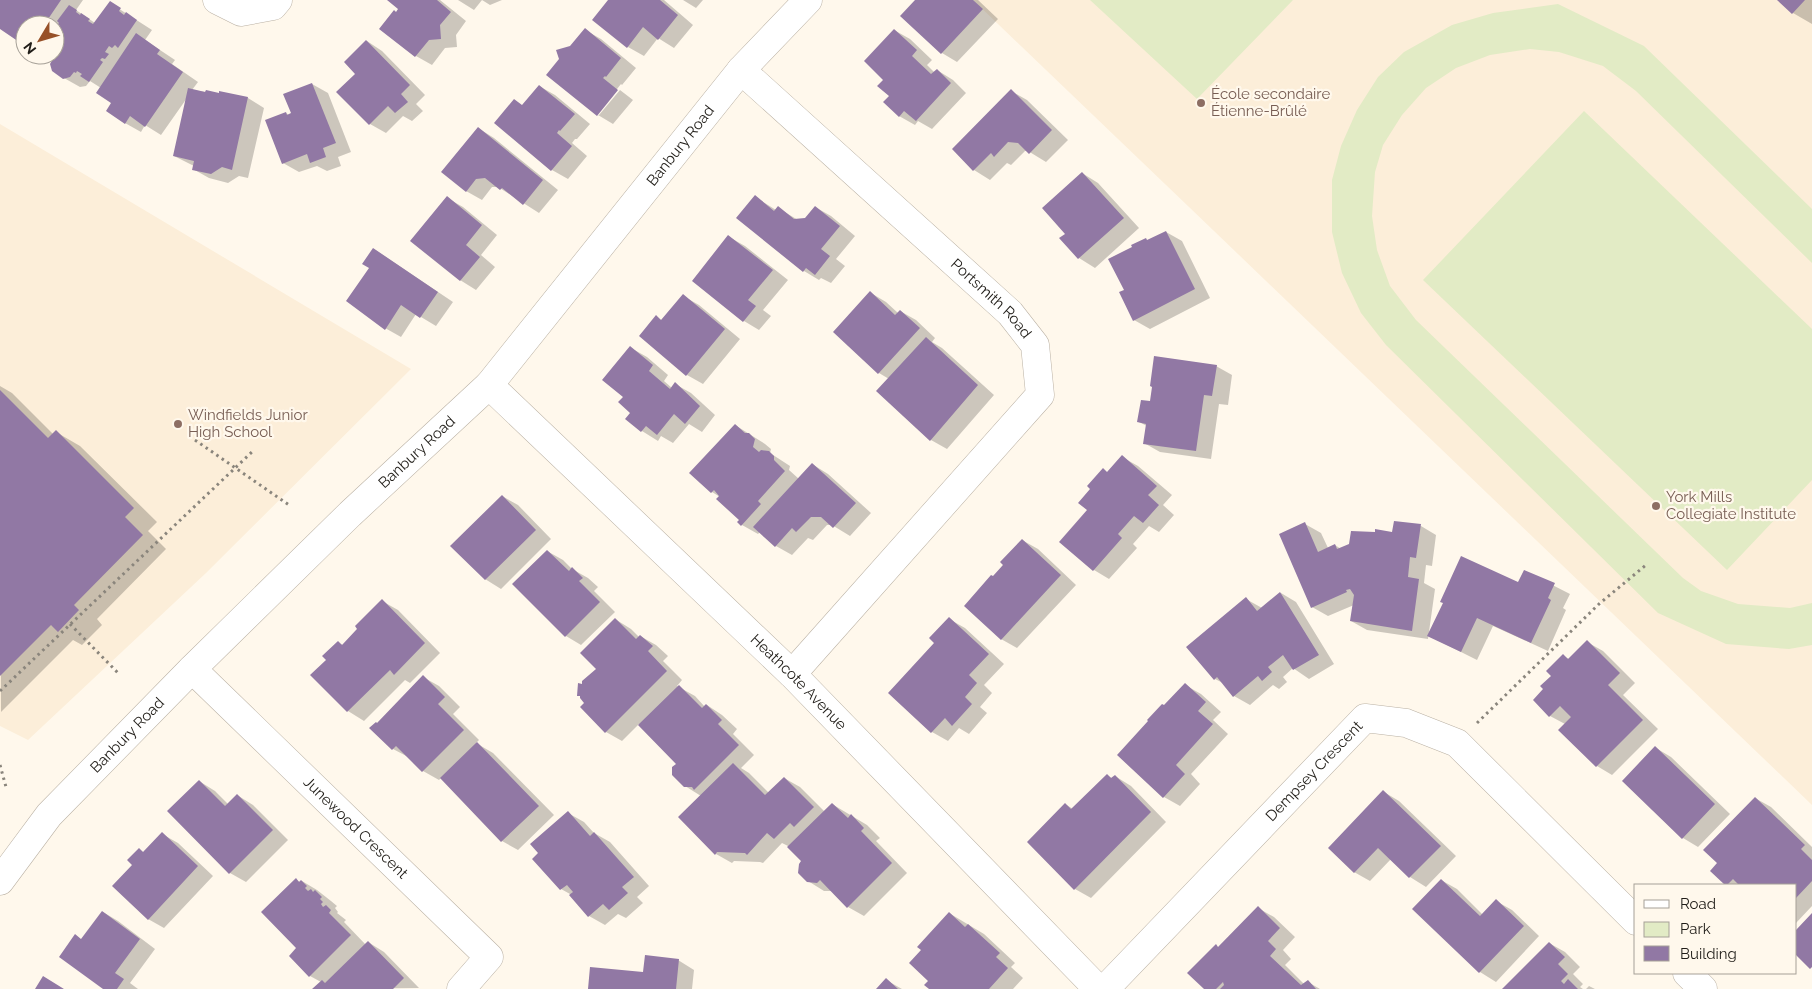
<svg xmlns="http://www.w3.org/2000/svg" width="1812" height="989" viewBox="0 0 1812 989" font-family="Raleway,sans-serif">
<rect width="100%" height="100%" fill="#fff8ec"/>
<path fill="#fceed9" d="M973,0H1812V805L1189,207Z
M0,124L411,369L206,573L28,740L0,726Z"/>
<path fill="#e2ebc5" d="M1090,0H1293L1197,99Z
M1558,4L1644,46L1812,209V263L1636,91L1603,66L1559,52L1530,49L1490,55L1456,68L1426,88L1402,115L1383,145L1375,172L1372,216L1377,250L1390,286L1416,320L1683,578L1701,591L1738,604L1790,608L1812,603V645L1789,649L1726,644L1658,613L1386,345L1361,313L1342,273L1332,232V180L1341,146L1357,110L1378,77L1404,52L1452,25L1493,13Z
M1584,111L1812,329V480L1727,570L1423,280Z"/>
<path fill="#0003" d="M0,0H83L76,10L95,23L110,3L152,30L145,40L175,60L172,64L198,82L192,90L220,94V92L248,98L264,108L248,178L239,176L228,183L209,178L193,169L194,166L174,156L187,98L161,135L145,125L141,132L125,123L101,88L90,81L86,86L80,87L64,78L54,55L55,25H25V45L0,27Z
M389,0H440L466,21L456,35L457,47L445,48L432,65L416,56L396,13L400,9Z
M458,0H502L490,5L482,0L474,10Z
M610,0H664L693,25L674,48L658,38L644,56L628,47L594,19Z
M683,0H703L696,8Z
M916,0H978L998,19L957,62L942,53Z
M1779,0H1812V24L1793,13Z
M585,30L601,39L636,68L622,85L621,84L597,114L570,47Z
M894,30L910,39L932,60L927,65L935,73L937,70L953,80L966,93L932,129L918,121L915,125L899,116L890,96Z
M367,41L382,51L425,95L416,104L423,111L412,121L403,116L386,133L370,124L338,92L357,74Z
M312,84L328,93L351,152L338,157L341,166L327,171L317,166L299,172L283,163L286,113L289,115L292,114Z
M539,86L555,95L590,124L577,139H575L572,143L587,156L568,179L552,170L523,106Z
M620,90L633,100L613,124L598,115H599Z
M1011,91L1027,100L1068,140L1046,162L1028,151H1025L1011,165L1007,163L990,180L974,170L953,149Z
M478,128L494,138L558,190L539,213L498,187H492L482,200L466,191Z
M1082,173L1098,183L1139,228L1095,268L1079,258L1061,239L1067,234Z
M755,197L776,210L778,208L798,220H805L815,207L831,216L855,236L836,259L845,266L831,283L821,278L819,280L804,271L738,218Z
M447,198L463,207L497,235L481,255L495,267L476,290L460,280Z
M1166,232L1182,241L1210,298L1150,329L1134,320L1125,290L1148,241Z
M729,237L745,246L788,280L763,310L771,316L759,330L744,321Z
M374,249L453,302L436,326L416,314L401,337L385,328L371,268Z
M871,293L886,302L898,313L900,311L916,320L935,338L932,342L942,348L994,395L947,449L931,440L889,379L879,373Z
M683,296L699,305L740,339L703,384L687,375L656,317L663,321Z
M631,348L647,357L668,375L664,381L672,388L675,384L691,393L715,415L702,432L689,424L673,443L661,436L658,441L642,431L626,419L632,413L624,397Z
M1216,366L1232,375L1228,405L1219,404L1211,459L1160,452L1144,443L1147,426L1139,422L1151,403Z
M0,386L12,393L54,435L56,432L80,446L157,522L148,531L166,549L97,619L102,625L82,645L73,640L1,712Z
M735,425L765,444L771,449L770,453L790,466L789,470L799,479L812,464L828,474L871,513L850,536L832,525H827L813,540L808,538L792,555L776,546L760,532L758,534L742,525L741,520L720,497L712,492Z
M1122,457L1138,466L1172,495L1163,505L1174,515L1159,532L1149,526L1133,544L1137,548L1109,579L1094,570L1089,510L1108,473Z
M502,496L518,505L551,539L501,589L485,579Z
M1305,524L1321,533L1328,548L1335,545L1341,549L1421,526L1436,535L1432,566L1426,565L1424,583L1435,589L1428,639L1367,630L1351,621L1354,605L1328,616L1312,607Z
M1022,540L1038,549L1076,585L1017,648L1001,639L994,577Z
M547,551L563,560L572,569L588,578L598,587L594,591L615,612L581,645L566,636Z
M1525,571L1570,594L1563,608L1566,610L1548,651L1493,626L1477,660L1429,636L1444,602L1519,584Z
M1281,593L1296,602L1334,664L1309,679L1293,668L1283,677L1287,682L1279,689L1273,685L1250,705L1234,696L1223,683L1215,679L1246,599L1262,608Z
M382,601L398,610L440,653L410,683L405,680L364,721L348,711L312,675L328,660L338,643L343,645Z
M615,619L631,629L639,637L640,636L656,645L668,656L663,661L682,680L677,686L695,696L705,707L707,705L722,715L737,729L733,734L754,755L741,768L749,773L769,793L784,778L800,787L825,812L832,804L867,825L880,838L876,841L907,873L864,916L848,907L832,891H824L808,881L803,861L788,846L782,843L763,863L760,862L734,861L732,863L716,854L679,817L701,796L685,786L678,764L639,724L622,741L606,732L586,702L583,685L597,669Z
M949,619L965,628L1004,664L984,685L992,693L980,707L987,713L969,734L959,728L948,741L932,732L889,693L935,643Z
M1587,642L1603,651L1635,683L1623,695L1658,729L1612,775L1597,766L1565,724L1550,716L1534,700L1545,689L1563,656L1569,659Z
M423,677L439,686L460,707L453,714L479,740L476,743L493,753L554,815L518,850L502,841L441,778L439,780L423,771L410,758L393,749L371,728L377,724Z
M1185,685L1201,694L1221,712L1213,720L1228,734L1191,774L1200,784L1180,806L1164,797L1119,755Z
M1656,748L1671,757L1730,814L1698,847L1683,838Z
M1107,775L1113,779L1115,776L1131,786L1166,822L1091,898L1075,889L1065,804L1073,809Z
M199,781L215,791L228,804L237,795L253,805L288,840L246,882L230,873Z
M1384,792L1399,801L1456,856L1426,887L1410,877L1391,859L1370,881L1354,872Z
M1755,798L1771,807L1812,847V906L1796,923V885H1726L1712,871L1719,863Z
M568,813L584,822L594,833L610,842L649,886L637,897L643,903L626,918L618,914L605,925L589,916L570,894L561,889L534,859Z
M162,834L178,843L213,876L164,928L148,919L134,865L139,850L145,853Z
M296,880L300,882L302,881L317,890L331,901L337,906L335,908L338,912L337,913L346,920L344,922L366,945L368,942L384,952L419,988L314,989L321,982L310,976L298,948Z
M1441,880L1457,889L1483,915L1496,901L1512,910L1539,936L1496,982L1480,972L1414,909Z
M1258,908L1274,917L1295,937L1283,950L1291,959L1285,965L1304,984L1308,982L1320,989H1206L1219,948Z
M103,912L118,921L155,949L130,983L138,989H105L82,940Z
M949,913L984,934L1015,963L1011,967L1023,978L1013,989H931L923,950Z
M1549,943L1565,952L1580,967L1573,974L1583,984L1580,987L1583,989H1504Z
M678,960L694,970L692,989H589L645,974Z
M886,980L902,989H877Z
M1589,986L1595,989H1586Z"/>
<path fill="#9178a4" d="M0,0H61L44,25H25V46L0,29Z
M387,0H437L451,12L440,25L441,39L429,40L415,57L379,29L394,10L396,12L398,9Z
M608,0H660L678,15L658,40L643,27L627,48L592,20Z
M915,0H973L983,9L941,54L900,16Z
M1777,0H1805L1792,14Z
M110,1L121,8L119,11L124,15L126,12L137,20L118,48L115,45L112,48L109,46L105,52L109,54L105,59L102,58L100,60L103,62L89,82L80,76L82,74L77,71L76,73L74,72L70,77L63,79L52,71L50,64L55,55V27L59,23L57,21L69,5L77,10L76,12L80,15L81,13L90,19L88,21L93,24Z
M585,28L621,58L606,77L605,76L603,78L618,90L597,116L546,75L559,59L556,50L570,46Z
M894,29L917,50L912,56L931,74L937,69L951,83L916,121L904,111L899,117L883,102L889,96L877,86L883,80L864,61Z
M136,33L160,50L157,54L183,72L145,127L130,116L125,124L106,111L111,103L96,93Z
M366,40L410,85L401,94L408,102L395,113L388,106L369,125L336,92L355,74L344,62Z
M312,83L336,143L323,148L326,157L310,163L307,154L282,164L265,120L286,112L287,115L291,113L283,94Z
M539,85L575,114L560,131L559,130L557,133L572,146L551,171L494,123L514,99L522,105Z
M188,88L205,92L206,90L219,93V91L248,97L232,170L222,167L211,174L192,170L194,161L173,156Z
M1011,89L1052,130L1029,154L1018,143L1008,142L994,157L991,153L973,171L952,149Z
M478,127L543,180L523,205L502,188L500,190L485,178L476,179L466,192L441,172Z
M1082,172L1124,218L1078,259L1059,238L1065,234L1042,208Z
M755,195L774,211L778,206L794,219L805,218L815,206L840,226L821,249L830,256L815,275L806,268L803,272L736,218Z
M447,196L482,225L466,245L480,257L460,281L410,241Z
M1166,231L1195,289L1133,321L1119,292L1124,290L1108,259L1132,247L1131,245L1146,238L1147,240Z
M728,235L773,270L748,300L756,306L743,322L692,281Z
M373,248L438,292L420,318L401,305L385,330L346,301L369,268L362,264Z
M870,291L895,315L900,310L920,328L878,374L833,332Z
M683,294L725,329L686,376L639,336L656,315L661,320Z
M926,337L978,385L930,441L876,391Z
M630,346L653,365L649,371L670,389L675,382L700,406L685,424L674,414L657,435L646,426L641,432L625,419L630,413L618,402L623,397L602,380Z
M1154,356L1217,365L1212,396L1204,395L1196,451L1143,444L1146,424L1137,422L1141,400L1150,401L1152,387L1150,386Z
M0,390L48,438L56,430L134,508L125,517L143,535L74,605L79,610L58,632L51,625L0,676Z
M735,424L745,433H749L755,439L753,447L759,452L761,450L769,451L774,456V460L785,471L758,501L761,504L741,526L737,522L739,520L716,499L719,496L714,490L711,493L689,473Z
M1122,455L1157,486L1148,495L1159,505L1143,523L1134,516L1118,534L1122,538L1093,571L1059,542L1087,510L1078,503L1090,489L1087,486L1103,468L1107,472Z
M812,463L856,503L833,528L821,517H811L796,532L792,528L775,547L753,527Z
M502,495L536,530L485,580L450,546Z
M1394,521L1421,524L1416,558L1410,557L1408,577L1419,579L1412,631L1350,621L1354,595L1350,589L1346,590L1347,592L1311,608L1279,534L1305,522L1318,552L1335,544L1337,549L1349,544L1351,531L1375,532V529L1392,532Z
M1022,539L1061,575L1001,640L964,606L991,575L993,576L1003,565L1000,562Z
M547,550L569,571L572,567L583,578L579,581L600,602L565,637L512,584Z
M1461,556L1518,582L1524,570L1555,583L1548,598L1551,600L1531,643L1477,618L1461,652L1427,636L1443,603L1440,602Z
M1280,592L1319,655L1293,670L1283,655L1268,667L1272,672L1262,681L1258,676L1233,697L1217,677L1214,680L1186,647L1246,597L1257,611Z
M382,599L425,643L394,675L390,670L347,712L310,675L326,660L322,656L338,641L342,645L357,629L355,626Z
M949,617L989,654L969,675L977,683L965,697L972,704L952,726L945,718L931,733L888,693L934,643L929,638Z
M615,618L636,639L640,635L653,646L648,651L667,671L605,733L580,707L584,703L580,698V696H577L578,683L582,684V681L596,669L580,653Z
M1587,640L1620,673L1608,685L1643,720L1596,767L1558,730L1571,717L1560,706L1549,717L1533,700L1543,689L1540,686L1551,676L1546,671L1563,654L1568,659Z
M423,675L445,697L438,704L464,730L422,772L396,746L392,750L369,728L376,722L377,723Z
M1185,683L1206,702L1198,711L1213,724L1176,765L1185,774L1163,798L1117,755L1148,721L1147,720L1162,704L1164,705Z
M679,685L702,708L706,704L722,720L718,724L739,745L694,790L692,787H684L672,775V767L676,764L638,725Z
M477,742L539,806L501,842L440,778Z
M1655,746L1715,804L1682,839L1622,781Z
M733,763L765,795L784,777L814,807L794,827L790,823L774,839L767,833L747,855L745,853L717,852L715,855L678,817Z
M1107,774L1111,778L1115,775L1151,812L1074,890L1027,842L1065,803L1071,809Z
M199,780L225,806L237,794L273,830L229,874L167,811Z
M1383,790L1441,846L1409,878L1378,848L1354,873L1328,848Z
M1755,797L1805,845L1801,849L1812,860V881L1796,898V885H1739L1733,879L1727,885H1725L1710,871L1717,863L1703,850Z
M832,803L848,818L851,814L864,828L861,831L892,863L847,908L820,880L817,883L807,882L798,873L799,864L801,861L787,847Z
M568,811L590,836L594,832L634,877L622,887L628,893L609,910L603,904L588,917L569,895L573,892L567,885L560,890L532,859L538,853L530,844Z
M162,832L198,866L148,920L112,886L132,865L127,860L139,848L143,852Z
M296,878L299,882L301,880L307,886L305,888L308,891L311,889L313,892L315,890L322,897L320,899L323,902L321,904L323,907L326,905L331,910L329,913L351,935L309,977L289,956L296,948L261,912Z
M1441,879L1480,916L1496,899L1524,926L1479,973L1412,909Z
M1258,906L1280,928L1268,941L1276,949L1270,956L1301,985L1308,980L1316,989H1220L1224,985L1223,982L1216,989H1204L1187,973L1216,944L1218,947Z
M102,911L140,939L115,973L124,979L117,989H103L59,957L75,934L81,939Z
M949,912L965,927L968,924L1000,953L996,957L1008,968L989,989H929L924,985L928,981L909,963L921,950L917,947Z
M1812,913V967L1810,969L1796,955V930Z
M368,941L404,978L393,989H312L322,980L325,983Z
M1549,942L1565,957L1558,964L1568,974L1561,981L1564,984L1568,979L1578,989H1502Z
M645,955L679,959L676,989H588L590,967L643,972Z
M43,976L64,989H35Z
M886,978L898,989H876Z"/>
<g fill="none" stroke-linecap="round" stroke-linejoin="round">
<defs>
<g id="street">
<path d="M217,0L241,12L273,6L278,0"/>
<path id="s1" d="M741,70L1010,313L1035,345L1040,395L792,674"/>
<path id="s2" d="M489,385L792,674L1098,989"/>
<path id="s3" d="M192,669L489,957L461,989"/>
<path id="s4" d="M0,881L49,815L192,669L350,514L489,385L741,70L808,0"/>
<path d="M1687,973L1703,989"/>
<path id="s5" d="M1105,989L1365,718L1406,723L1457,743L1636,921"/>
</g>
</defs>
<use href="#street" stroke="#bab1a4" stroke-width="29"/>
<path stroke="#8a857c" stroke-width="3" stroke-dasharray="2.5 4" stroke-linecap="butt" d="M195,440L289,505
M70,624L119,674
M0,691L253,451
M1477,723L1599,604L1646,565
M0,765L6,787"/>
<use href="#street" stroke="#fff" stroke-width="28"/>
</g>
<g fill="#8d6e63" stroke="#fff8ec" stroke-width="2">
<circle cx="1201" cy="103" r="5"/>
<circle cx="178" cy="424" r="5"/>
<circle cx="1656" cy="506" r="5"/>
</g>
<g text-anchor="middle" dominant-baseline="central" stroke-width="4.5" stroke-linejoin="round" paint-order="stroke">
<g font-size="15" fill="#785e54" stroke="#fff8ec" text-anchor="start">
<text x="1211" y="94">École secondaire<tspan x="1211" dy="17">Étienne-Brûlé</tspan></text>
<text x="188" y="415">Windfields Junior<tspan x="188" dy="17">High School</tspan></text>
<text x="1666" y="497">York Mills<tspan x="1666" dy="17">Collegiate Institute</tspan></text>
</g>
<g font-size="15" fill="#201d18" stroke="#fff8ec">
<text stroke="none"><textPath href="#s4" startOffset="1004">Banbury Road</textPath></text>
<text stroke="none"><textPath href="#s1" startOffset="339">Portsmith Road</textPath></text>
<text stroke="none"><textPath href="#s4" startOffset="599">Banbury Road</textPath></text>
<text stroke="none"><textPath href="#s2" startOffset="429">Heathcote Avenue</textPath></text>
<text stroke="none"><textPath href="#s4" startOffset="194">Banbury Road</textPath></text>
<text stroke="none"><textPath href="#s5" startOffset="302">Dempsey Crescent</textPath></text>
<text stroke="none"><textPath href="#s3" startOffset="228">Junewood Crescent</textPath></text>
</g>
</g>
<rect x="1634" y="884" width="162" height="90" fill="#fff8ec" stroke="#a6a097"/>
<rect x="1644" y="900" width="25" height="8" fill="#ffffff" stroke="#a6a097"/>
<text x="1680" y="909" font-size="15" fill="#201d18">Road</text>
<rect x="1644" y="922" width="25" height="15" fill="#e2ebc5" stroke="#a6a097"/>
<text x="1680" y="934" font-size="15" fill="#201d18">Park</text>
<rect x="1644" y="946" width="25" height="15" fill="#9178a4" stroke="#a6a097"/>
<text x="1680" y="959" font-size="15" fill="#201d18">Building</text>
<g transform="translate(40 40) rotate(232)"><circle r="24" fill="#fff8ec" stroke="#a6a097"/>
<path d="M0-4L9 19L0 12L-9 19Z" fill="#975128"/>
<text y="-8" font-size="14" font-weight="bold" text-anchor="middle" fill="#201d18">N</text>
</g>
</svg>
